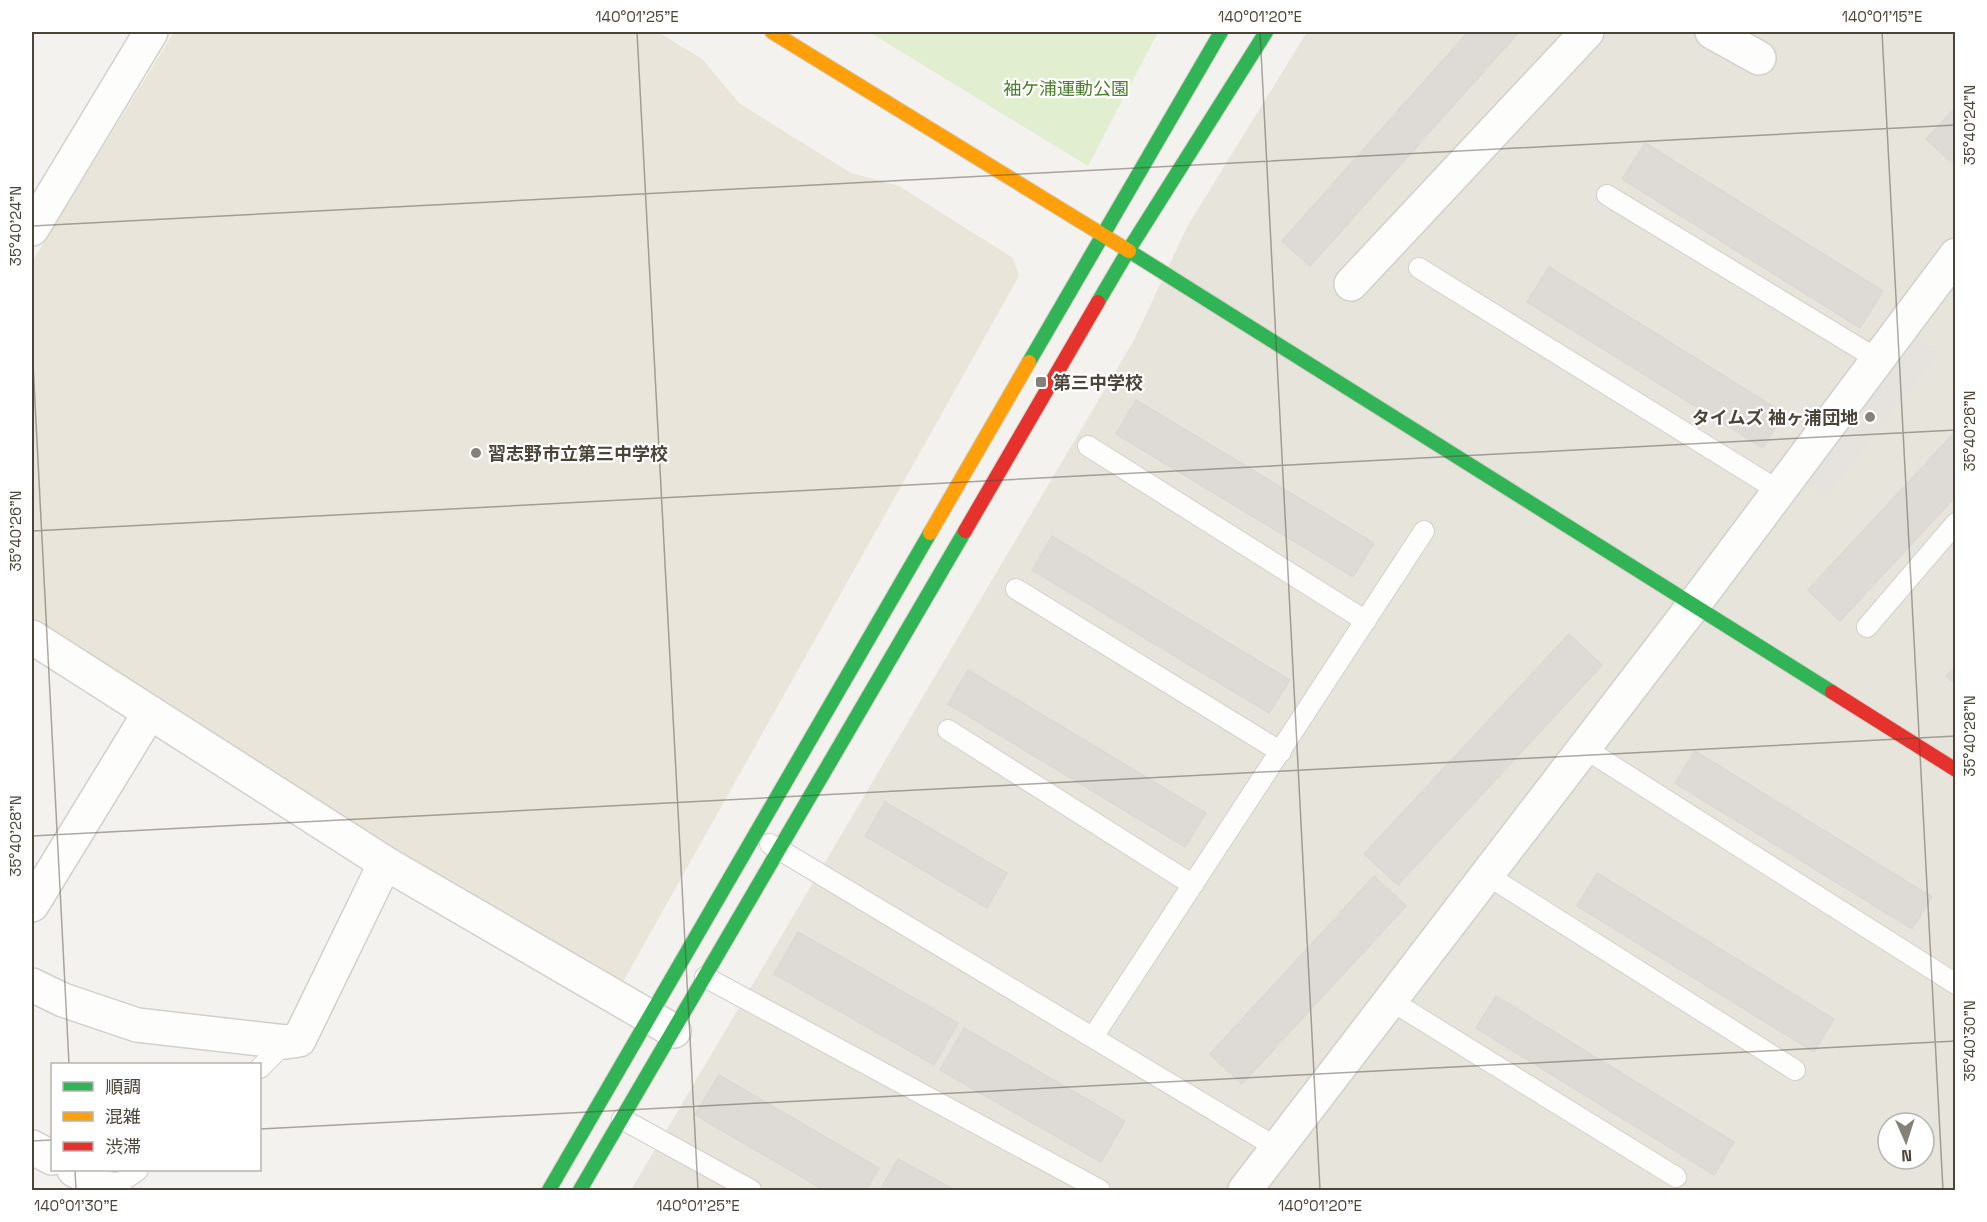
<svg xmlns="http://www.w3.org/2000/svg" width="1987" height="1222" viewBox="0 0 1987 1222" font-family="'Space Grotesk','Noto Sans JP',sans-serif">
<rect width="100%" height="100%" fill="#f4f2ee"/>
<path fill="#e7e4dc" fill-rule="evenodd" d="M1307,32H1955V1190H631L1134,340L1188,225ZM1888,1123H1924V1159H1888Z"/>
<path fill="#eae5da" d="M174,32H658L702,59L739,103L851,173L899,186L1013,258L1019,276L624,980L603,982L32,630V262Z"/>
<path fill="#e1eecf" d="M869,32H1158L1088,166Z"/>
<path fill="#e6e3df" d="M1915,335L1938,354L1825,498L1804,481Z"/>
<path fill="#dedbd6" stroke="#dcd9d4" stroke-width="1.5" d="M1468,32H1519L1310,266L1282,241Z
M1956,107V166L1926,139Z
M1645,143L1883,291L1860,328L1622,179Z
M1549,267L1784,413L1763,448L1527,302Z
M1136,400L1374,543L1353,577L1116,434Z
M1956,431V496L1840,621L1808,590Z
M1052,536L1290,680L1269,713L1032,570Z
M1569,634L1602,665L1398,885L1364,854Z
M1956,666V684L1946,676Z
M968,670L1206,813L1185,847L948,704Z
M1695,751L1932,897L1912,929L1675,783Z
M885,802L1007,873L987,908L865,836Z
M1597,873L1834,1019L1814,1052L1577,906Z
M1374,876L1406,906L1242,1084L1210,1054Z
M798,932L958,1023L934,1065L774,974Z
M1496,996L1734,1142L1714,1175L1476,1028Z
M964,1028L1125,1121L1101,1162L940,1070Z
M719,1075L879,1168L866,1190H824L695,1115Z
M898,1159L955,1190H880Z"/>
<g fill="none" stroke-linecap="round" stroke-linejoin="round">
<defs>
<path id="lane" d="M1607,195L1877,359
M1419,268L1779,491
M1088,446L1366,621
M1016,589L1281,752
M1867,627L1956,523
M948,730L1193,885
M1584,748L1956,984
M770,844L1277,1148
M1487,875L1795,1070
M705,977L1100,1190
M1390,1000L1676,1177
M1093,1037L1424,531
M260,1068L286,1042
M622,1119L751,1190
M97,1190L98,1182L120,1183L138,1170"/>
<path id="street" d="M1712,32L1759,58
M32,229L151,32
M1351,284L1587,32
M32,637L385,863L674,1031
M32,905L150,712
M32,985L63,1000L137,1025L286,1042L299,1040L385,863
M32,1147L52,1158
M74,1170L98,1182
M1245,1190L1693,606L1956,255"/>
<path id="fast" d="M1129,251L1832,692
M1098,302L1128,251L1266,32
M1029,362L1221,32
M549,1190L930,533
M580,1190L965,531"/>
<path id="slow" d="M772,32L1129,251
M930,533L1029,362"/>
<path id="jam" d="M965,531L1098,302
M1832,692L1956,770"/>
</defs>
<use href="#lane" stroke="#d2d0cb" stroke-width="22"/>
<use href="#street" stroke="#d2d0cb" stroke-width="36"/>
<use href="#fast" stroke="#d3cfc5" stroke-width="16"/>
<use href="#slow" stroke="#d3cfc5" stroke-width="16"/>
<use href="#jam" stroke="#d3cfc5" stroke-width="16"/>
<use href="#lane" stroke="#fdfdfc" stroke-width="20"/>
<use href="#street" stroke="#fdfdfc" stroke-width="33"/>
<use href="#fast" stroke="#30b455" stroke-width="14"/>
<use href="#slow" stroke="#ff9f0a" stroke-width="14"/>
<use href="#jam" stroke="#e5322d" stroke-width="14"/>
</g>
<path fill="none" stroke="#4b4439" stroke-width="1.5" stroke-opacity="0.45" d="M637,32L698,1190M1260,32L1320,1190M1882,32L1943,1190M32,226L1956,125M32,344L69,1064M32,531L1956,430M32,836L1956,736M260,1129L1956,1041M32,1141L52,1140M75,1170L76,1190"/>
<g fill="#868178" stroke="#fff" stroke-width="2">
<rect x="1035" y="376" width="12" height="12" rx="3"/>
<circle cx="1870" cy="417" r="6"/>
<circle cx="476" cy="453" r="6"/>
</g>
<g text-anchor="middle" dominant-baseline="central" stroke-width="4.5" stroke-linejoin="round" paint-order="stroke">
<g font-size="18" fill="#4a7f2a" stroke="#fff">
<text x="1066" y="88">袖ケ浦運動公園</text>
</g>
<g font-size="18" font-weight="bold" fill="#4b4439" stroke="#fff" text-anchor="start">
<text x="1053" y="382">第三中学校</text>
<text x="1858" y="417" text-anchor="end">タイムズ 袖ヶ浦団地</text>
<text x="488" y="453">習志野市立第三中学校</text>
</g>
</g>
<rect width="1987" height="1222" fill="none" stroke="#ffffff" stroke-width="66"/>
<rect x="51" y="1063" width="210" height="108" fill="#ffffff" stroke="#b7b4b0" stroke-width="1.5"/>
<rect x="63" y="1082" width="30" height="9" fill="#30b455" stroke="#b7b4b0" stroke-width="1.5"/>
<text x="105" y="1093" font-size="18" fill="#4b4439">順調</text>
<rect x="63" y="1112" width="30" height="9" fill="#ff9f0a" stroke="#b7b4b0" stroke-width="1.5"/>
<text x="105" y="1123" font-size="18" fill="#4b4439">混雑</text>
<rect x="63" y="1142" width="30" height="9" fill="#e5322d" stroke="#b7b4b0" stroke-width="1.5"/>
<text x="105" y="1153" font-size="18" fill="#4b4439">渋滞</text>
<g transform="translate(1906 1141) rotate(177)"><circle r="28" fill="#ffffff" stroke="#b7b4b0" stroke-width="1.5"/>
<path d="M0-4.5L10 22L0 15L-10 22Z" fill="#868178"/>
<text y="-9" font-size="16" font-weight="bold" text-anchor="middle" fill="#4b4439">N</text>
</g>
<rect x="33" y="33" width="1921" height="1156" fill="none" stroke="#4b4439" stroke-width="2"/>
<g font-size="15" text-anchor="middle" fill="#4b4439">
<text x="637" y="22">140°01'25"E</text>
<text x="1260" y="22">140°01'20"E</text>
<text x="1882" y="22">140°01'15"E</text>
<text transform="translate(1970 125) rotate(-90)" y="5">35°40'24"N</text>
<text transform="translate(16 226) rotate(-90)" y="5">35°40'24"N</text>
<text transform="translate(1970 431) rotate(-90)" y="5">35°40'26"N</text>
<text transform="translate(16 531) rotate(-90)" y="5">35°40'26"N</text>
<text transform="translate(1970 736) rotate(-90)" y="5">35°40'28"N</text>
<text transform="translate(16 836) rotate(-90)" y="5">35°40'28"N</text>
<text transform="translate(1970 1041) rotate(-90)" y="5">35°40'30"N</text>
<text x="76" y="1211">140°01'30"E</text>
<text x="698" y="1211">140°01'25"E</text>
<text x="1320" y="1211">140°01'20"E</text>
</g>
</svg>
